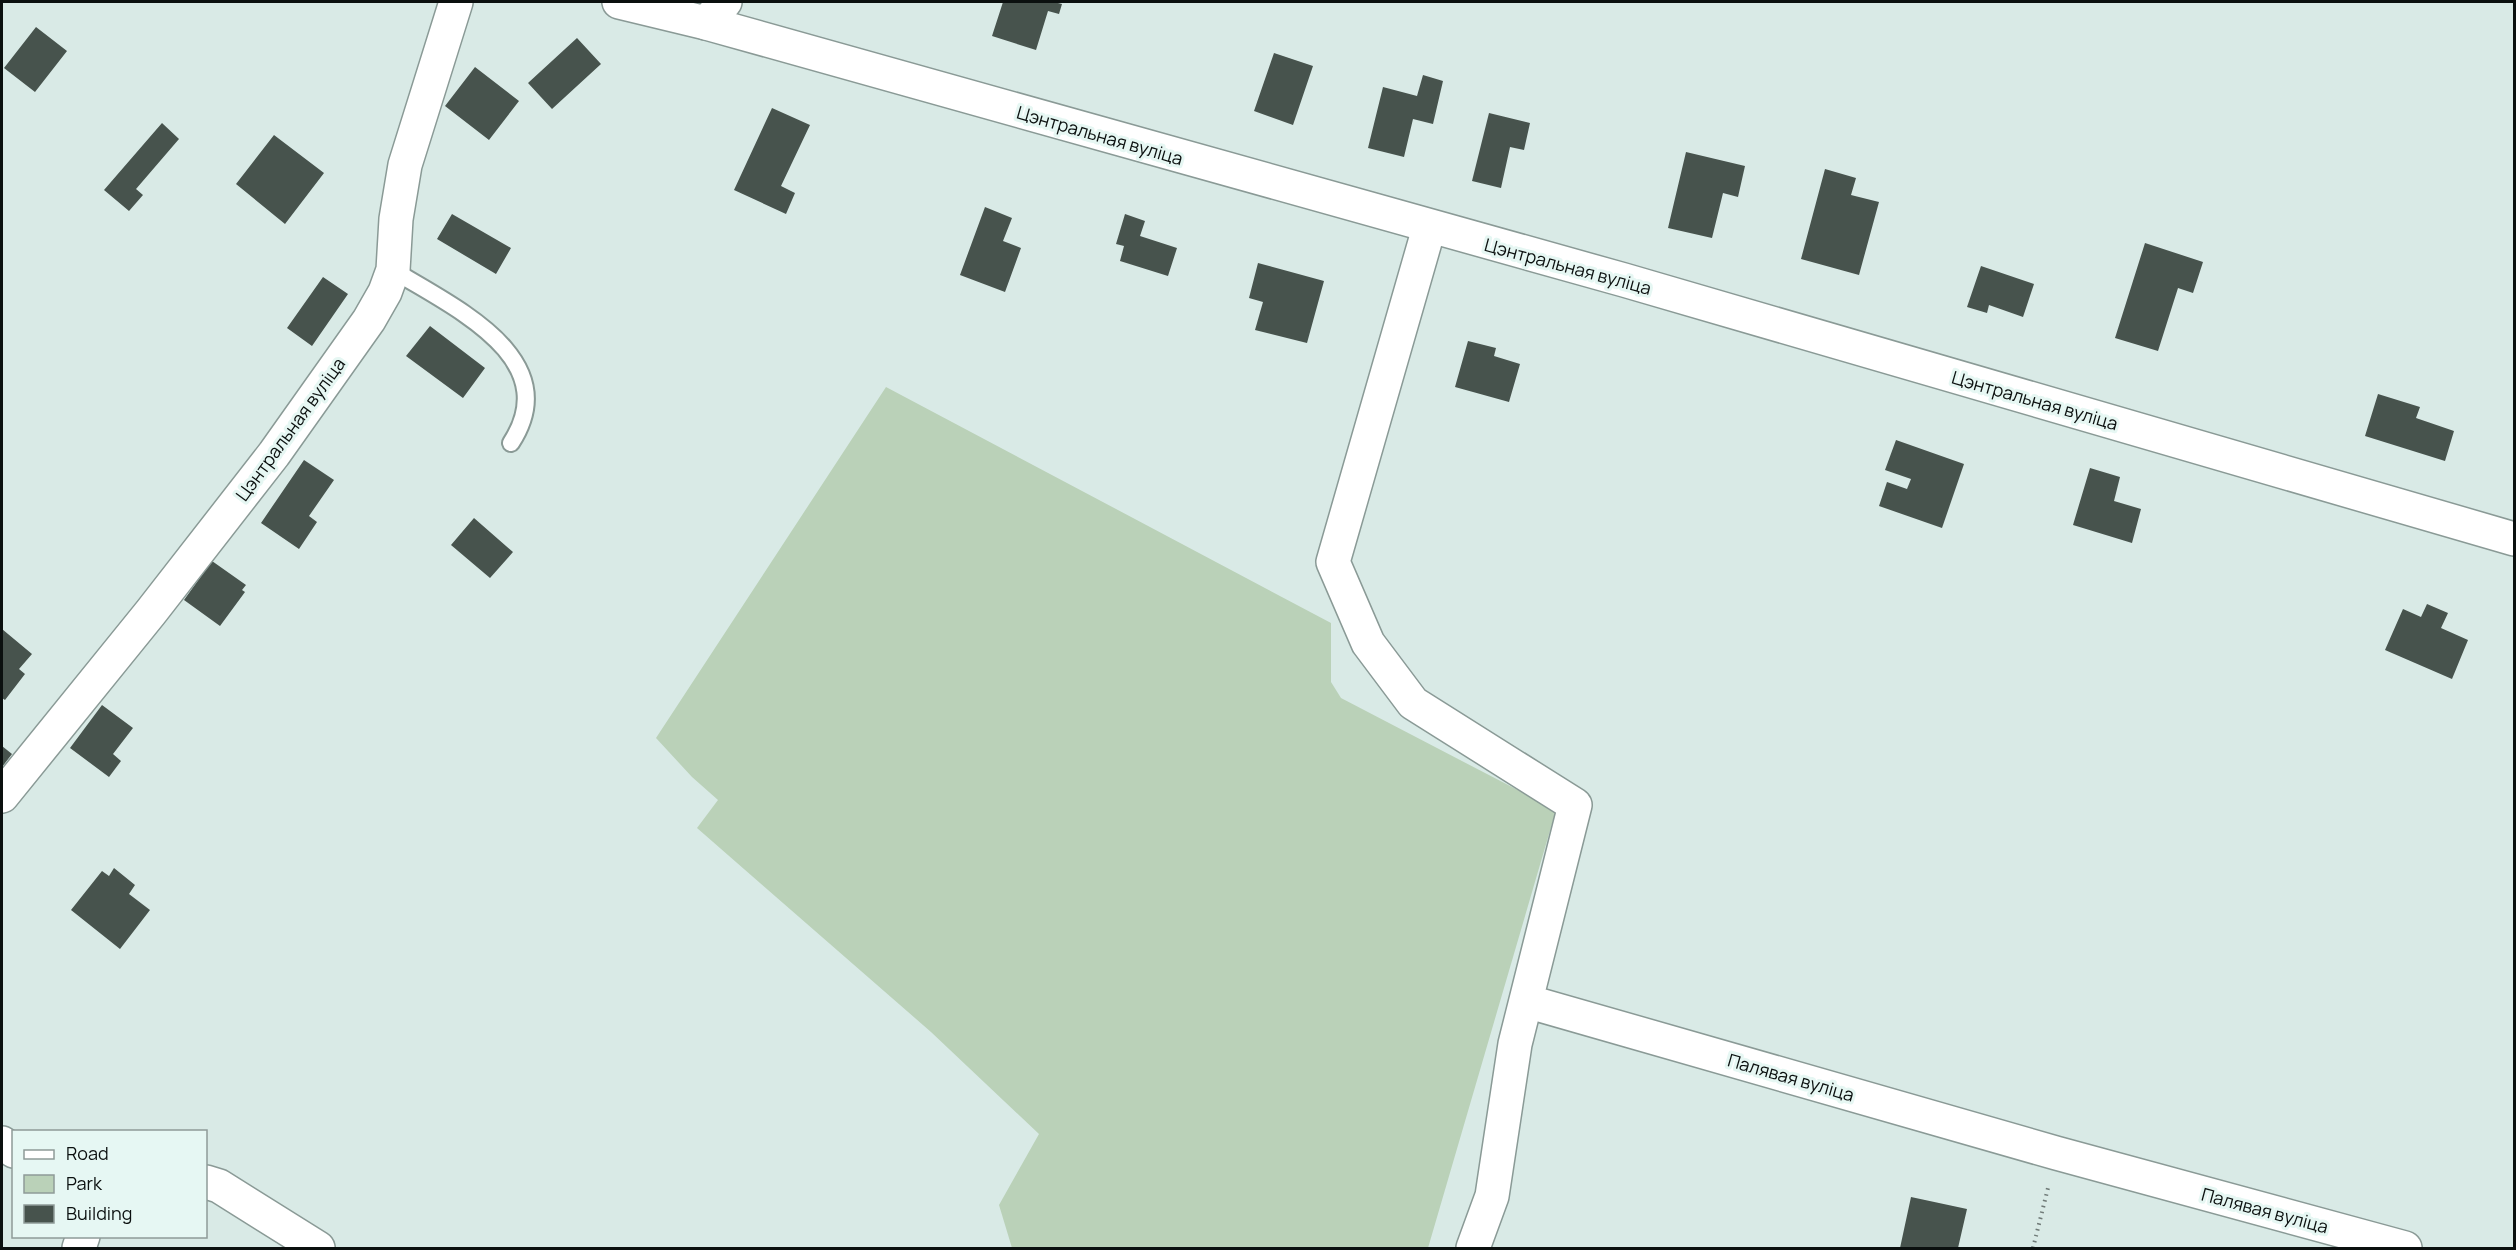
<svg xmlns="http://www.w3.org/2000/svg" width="2516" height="1250" viewBox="0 0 2516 1250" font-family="Manrope,sans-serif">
<rect width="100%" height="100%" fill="#d9eae6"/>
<path fill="#bad1b8" d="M886,387L1331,623V682L1341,698L1556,810L1428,1248H1012L999,1205L1039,1134L931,1032L697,828L718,800L692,777L656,738Z"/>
<path fill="#47534d" d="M1003,2H1054L1062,4L1059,14L1048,11L1036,50L992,36Z
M36,27L67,51L35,92L4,68Z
M577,38L601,64L552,109L528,83Z
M1274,53L1313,66L1293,125L1254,111Z
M475,67L519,101L489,140L445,106Z
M1423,75L1443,81L1433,124L1413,119L1404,157L1368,148L1383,87L1417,96Z
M772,108L810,125L781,186L795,193L786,214L734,190Z
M1489,113L1530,123L1524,150L1510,147L1501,188L1472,181Z
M162,123L179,139L136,189L143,195L129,211L104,190Z
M274,135L324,173L285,224L236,184Z
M1686,152L1745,166L1738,197L1723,193L1712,238L1668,228Z
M1825,169L1856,178L1851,195L1879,202L1859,275L1801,259Z
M985,207L1012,218L1003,241L1021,248L1005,292L960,275Z
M452,214L511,248L496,274L437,239Z
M1125,214L1145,221L1140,236L1177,248L1168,276L1120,261L1124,246L1116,244Z
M2145,243L2203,262L2193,293L2178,288L2158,351L2115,338Z
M1258,263L1324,281L1307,343L1255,330L1263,302L1249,298Z
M1981,266L2034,284L2023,317L1989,305L1987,313L1967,307Z
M323,277L348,294L312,346L287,328Z
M430,326L485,368L463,398L406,356Z
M1468,341L1496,348L1494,356L1520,364L1509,402L1455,387Z
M2378,394L2420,407L2416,418L2454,431L2445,461L2365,436Z
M1896,440L1964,464L1942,528L1879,506L1887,482L1907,489L1911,479L1885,470Z
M304,460L334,480L309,516L317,522L299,549L261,523Z
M2090,468L2120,477L2114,501L2141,509L2132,543L2073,525Z
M474,518L513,552L490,578L451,545Z
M212,561L246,585L242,590L245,592L220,626L184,600Z
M2427,604L2448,613L2441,628L2468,640L2452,679L2385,650L2403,609L2421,617Z
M2,629L32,654L19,669L25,674L5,700L2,698Z
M102,705L133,728L113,754L121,761L109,777L70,748Z
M2,746L12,754L2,767Z
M114,868L135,885L129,894L150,910L120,949L71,910L102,871L109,876Z
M1911,1197L1967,1209L1958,1248H1900Z"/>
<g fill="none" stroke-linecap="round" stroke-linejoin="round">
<defs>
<path id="lane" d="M393,270C450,306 567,357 511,443"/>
<path id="street" d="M706,23L725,2
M1429,228L1333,562L1368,643L1413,703L1575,805L1515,1044L1492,1196L1473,1248
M2,796L151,612L274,454L369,320L385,292L393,270L396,219L405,165L456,2
M1526,1001L2056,1153L2405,1248
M2,1143L14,1151
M206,1182L219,1186L318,1248
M79,1248L83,1236"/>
<path id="secondary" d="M619,2L706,23L1624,280L2514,539"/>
</defs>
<use href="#lane" stroke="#8a9a96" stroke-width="20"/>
<use href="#street" stroke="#8a9a96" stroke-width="36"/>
<use href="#secondary" stroke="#8a9a96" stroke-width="36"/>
<path stroke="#6f7a77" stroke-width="4" stroke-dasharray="1.5 4.5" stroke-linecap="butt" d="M2033,1248L2048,1188"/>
<use href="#lane" stroke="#fff" stroke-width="16"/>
<use href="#street" stroke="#fff" stroke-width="33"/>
<use href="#secondary" stroke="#fff" stroke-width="33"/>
</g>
<g text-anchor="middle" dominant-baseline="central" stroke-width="6" stroke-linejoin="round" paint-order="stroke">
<g font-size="18" fill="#0b100f" stroke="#e6f7f3">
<text transform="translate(1100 135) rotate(16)">Цэнтральная вуліца</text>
<text transform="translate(1568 266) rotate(15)">Цэнтральная вуліца</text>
<text transform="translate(2035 400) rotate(16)">Цэнтральная вуліца</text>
<text transform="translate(290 429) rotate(-54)">Цэнтральная вуліца</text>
<text transform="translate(1791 1077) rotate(16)">Палявая вуліца</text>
<text transform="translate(2265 1210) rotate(15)">Палявая вуліца</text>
</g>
</g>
<rect width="2516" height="1250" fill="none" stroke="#0b100f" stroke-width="6"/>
<rect x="12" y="1130" width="195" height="108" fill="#e6f7f3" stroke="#8e9b98" stroke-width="1.5"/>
<rect x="24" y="1150" width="30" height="9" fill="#ffffff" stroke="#8e9b98" stroke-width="1.5"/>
<text x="66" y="1160" font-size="18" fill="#0b100f">Road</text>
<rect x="24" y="1175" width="30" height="18" fill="#bad1b8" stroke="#8e9b98" stroke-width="1.5"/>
<text x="66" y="1190" font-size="18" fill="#0b100f">Park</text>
<rect x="24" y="1205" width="30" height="18" fill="#47534d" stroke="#8e9b98" stroke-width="1.5"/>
<text x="66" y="1220" font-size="18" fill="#0b100f">Building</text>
</svg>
